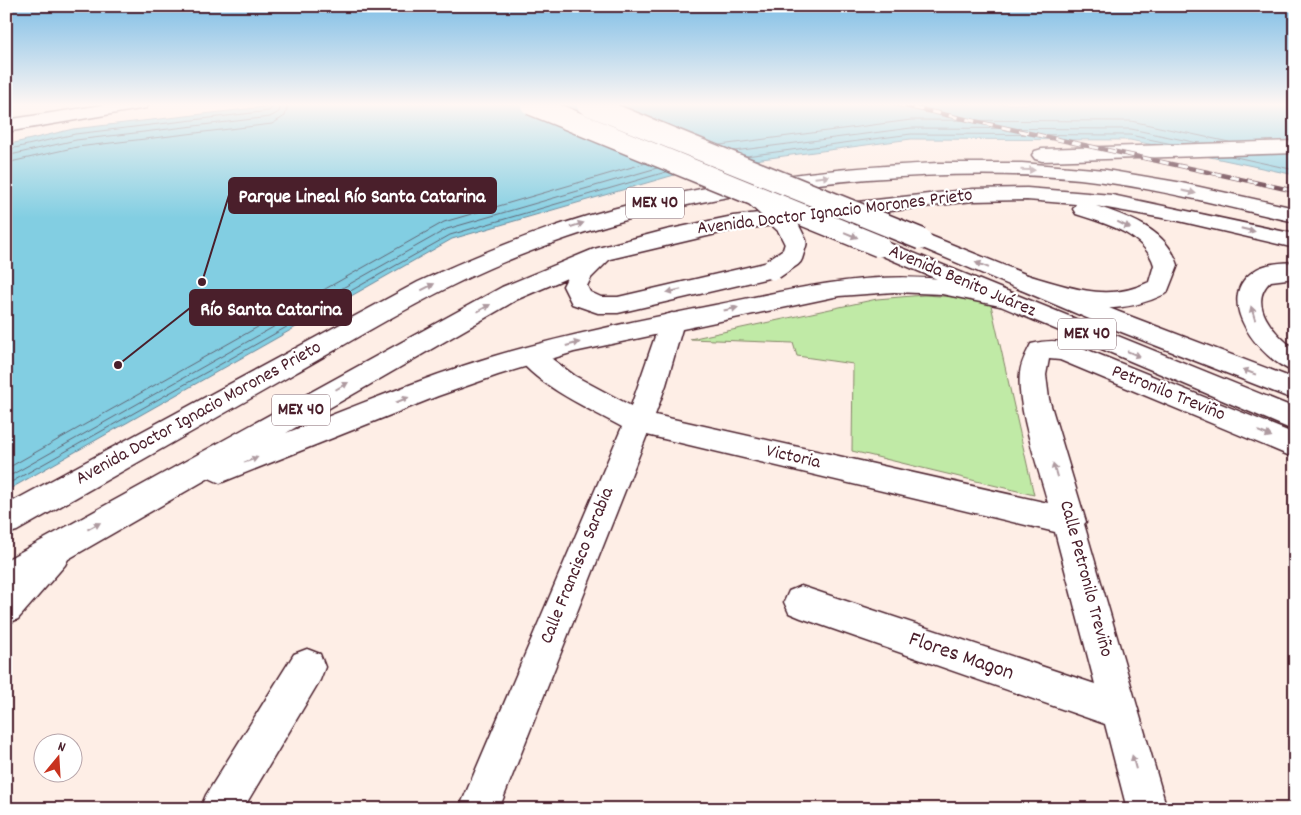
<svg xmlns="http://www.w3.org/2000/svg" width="1301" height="815" viewBox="0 0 1301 815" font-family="Dekko,sans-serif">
<rect width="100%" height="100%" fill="#feeee6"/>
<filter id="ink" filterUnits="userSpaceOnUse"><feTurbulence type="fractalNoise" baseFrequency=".02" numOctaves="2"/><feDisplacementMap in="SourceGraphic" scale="10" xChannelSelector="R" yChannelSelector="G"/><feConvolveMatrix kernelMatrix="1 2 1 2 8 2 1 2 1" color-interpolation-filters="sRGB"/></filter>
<g filter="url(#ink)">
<path fill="#c0eaa6" stroke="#858468" d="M924,295L971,298L991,305L1034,495L852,451L853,364L797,356L793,343L690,339L877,299Z"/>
<path fill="#82cee2" stroke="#6c8899" d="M290,104H1295V175L1130,140L911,139L702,167L452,239L6,491V145L73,129Z"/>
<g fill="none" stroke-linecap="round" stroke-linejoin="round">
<path stroke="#606574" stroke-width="1" d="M720,145L911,120L1131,121L1229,142
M6,150L75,134L269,111L275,104
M734,151L911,128L1131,129L1198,143
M6,156L76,140L270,117L279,112L281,104
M746,156L911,134L1130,135L1172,144
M1231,156L1295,170
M6,163L77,147L272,124L285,116L288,104
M6,469L444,222L646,163
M6,478L447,229L657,168
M6,485L450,235L666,172"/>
<defs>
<path id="minor" d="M672,313L681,316L684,322L666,385L655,415L1048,503C1039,470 1016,406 1020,373C1021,362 1026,354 1031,344C1046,340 1058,340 1073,344L1295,434V458L1060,360L1049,359L1046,375L1049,399L1086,522L1084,524L1167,809H1127L1105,724L801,618L789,613L784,602L789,591L801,586L1095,684L1055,532L647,435L499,809H459L622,427C595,412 533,383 518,357L522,350L531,347L540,350L575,376L631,406L660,322L663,316Z
M54,541L65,545L70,555L65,565L18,619L6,624V584L43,545Z
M307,649L320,654L325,667L320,680L243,809H200L206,795L294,654Z"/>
<path id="major" d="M921,232L1119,312L1295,379V400L1101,324L913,244L910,239L913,234Z
M879,239L1295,408V431L871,251L868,246L871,241Z"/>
<path id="highway" d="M109,104H149L146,108L140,109L6,132V120Z
M1295,141V153L1042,161L1035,159L1032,155L1035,151L1042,149Z
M939,163H1022L1106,170L1177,182L1295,208V222C1223,206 1153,187 1080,179C1010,172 938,174 868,179C737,190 610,215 490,268C423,297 360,336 297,372C204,425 110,478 17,531L6,534V505L418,282C473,257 529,233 587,216C702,183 819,168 939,163Z
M1027,188L1112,195L1295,234V248L1179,221L1096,206C1129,217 1166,229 1178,265L1167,293C1113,320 1073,306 1019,289L1015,283L1019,277L1027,275C1070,287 1106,303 1149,282L1154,265C1145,234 1104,223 1076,214L1073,209L1076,204L1027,200L973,201L733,230L610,259L591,278L587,286L590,292L601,297H618L773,261L781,264L785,269L781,274L773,277L618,313H598L572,304L563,286L567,278L518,299L286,433C354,407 421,378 491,357C565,335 640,320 715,305C820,284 901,262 1009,292L1012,298L1009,304L1000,306L942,294L894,292L839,296L574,352L498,375L438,396L220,483L209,478L18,588L6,592V560L502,287L594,249L666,230L733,216L973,189Z
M1295,262V278L1271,281C1246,303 1274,334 1295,349V372C1261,361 1211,299 1254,271C1265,263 1281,263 1295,262Z"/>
</defs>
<use href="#minor" stroke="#4a1f2b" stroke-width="3"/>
<use href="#major" stroke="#4a1f2b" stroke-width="3"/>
<use href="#highway" stroke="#4a1f2b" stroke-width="3"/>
<use href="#minor" fill="#fff" fill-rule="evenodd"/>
<use href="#major" fill="#fff" fill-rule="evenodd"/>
<use href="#highway" fill="#fff" fill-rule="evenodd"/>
<defs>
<path id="rail" d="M896,104L1295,191"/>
</defs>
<use href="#rail" stroke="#4a1f2b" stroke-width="4.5"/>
<use href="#rail" stroke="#fff" stroke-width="3" stroke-dasharray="9" stroke-linecap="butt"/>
<defs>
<path id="major-bridge" d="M531,104L879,246
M587,104L921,239"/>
<path id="highway-bridge" d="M757,197L787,225L796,243L792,256L773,269"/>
</defs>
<use href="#major-bridge" stroke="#4a1f2b" stroke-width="24" stroke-linecap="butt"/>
<use href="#highway-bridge" stroke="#4a1f2b" stroke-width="24" stroke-linecap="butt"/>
<use href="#major-bridge" stroke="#fff" stroke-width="21"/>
<use href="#highway-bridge" stroke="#fff" stroke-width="21"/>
</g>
<defs><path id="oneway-solid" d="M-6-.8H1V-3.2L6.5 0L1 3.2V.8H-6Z" transform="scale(1.25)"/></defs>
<g fill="#ae9aa0">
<use href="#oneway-solid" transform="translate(1028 170) rotate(2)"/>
<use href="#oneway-solid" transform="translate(822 177) rotate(-6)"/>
<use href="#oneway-solid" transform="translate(1189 192) rotate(12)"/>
<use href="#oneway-solid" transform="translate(577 225) rotate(-18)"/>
<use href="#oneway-solid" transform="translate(1124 225) rotate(26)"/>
<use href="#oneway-solid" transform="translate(1248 230) rotate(13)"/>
<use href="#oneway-solid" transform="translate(851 235) rotate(22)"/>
<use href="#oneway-solid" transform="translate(982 265) rotate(-158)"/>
<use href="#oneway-solid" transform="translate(428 287) rotate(-27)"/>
<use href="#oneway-solid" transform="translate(674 291) rotate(167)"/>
<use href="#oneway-solid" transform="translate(484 308) rotate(-29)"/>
<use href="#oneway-solid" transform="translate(731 309) rotate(-12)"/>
<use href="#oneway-solid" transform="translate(1253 313) rotate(-107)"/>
<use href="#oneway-solid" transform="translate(573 344) rotate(-15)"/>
<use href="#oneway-solid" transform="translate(1134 354) rotate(22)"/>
<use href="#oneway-solid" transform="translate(1249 372) rotate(-159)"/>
<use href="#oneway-solid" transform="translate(342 386) rotate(-30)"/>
<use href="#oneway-solid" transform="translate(402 400) rotate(-22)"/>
<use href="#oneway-solid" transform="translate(1265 434) rotate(22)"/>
<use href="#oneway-solid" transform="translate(251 460) rotate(-21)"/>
<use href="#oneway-solid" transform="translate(1055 470) rotate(-106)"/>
<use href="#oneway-solid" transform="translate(94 526) rotate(-28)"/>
<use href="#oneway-solid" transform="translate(1134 762) rotate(-105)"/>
</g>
</g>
<linearGradient id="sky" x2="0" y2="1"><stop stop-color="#7fbee6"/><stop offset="0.48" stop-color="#fff7f4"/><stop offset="1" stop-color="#fff7f4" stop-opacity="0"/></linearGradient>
<rect width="1301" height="218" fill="url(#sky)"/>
<g text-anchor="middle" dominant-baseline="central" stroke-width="4.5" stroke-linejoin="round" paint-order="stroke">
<g fill="#fff" stroke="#80626b" stroke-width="1">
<rect x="626" y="187.5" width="58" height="31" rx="4"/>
<rect x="1058" y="318.5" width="58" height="31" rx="4"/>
<rect x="272" y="394.5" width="58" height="31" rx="4"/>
</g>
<g font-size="18" font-weight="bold" fill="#4a1f2b">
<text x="655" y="203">MEX 40</text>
<text x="1087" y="334">MEX 40</text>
<text x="301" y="410">MEX 40</text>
</g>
<g font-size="19" fill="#4a1f2b" stroke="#fff">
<text transform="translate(835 213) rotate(-7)">Avenida Doctor Ignacio Morones Prieto</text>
<text transform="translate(962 282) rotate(23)">Avenida Benito Juárez</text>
<text transform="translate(1168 394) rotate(22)">Petronilo Treviño</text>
<text transform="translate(199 414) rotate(-29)">Avenida Doctor Ignacio Morones Prieto</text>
<text transform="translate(793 458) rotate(13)">Victoria</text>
<text transform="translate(578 566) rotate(-68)">Calle Francisco Sarabia</text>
<text transform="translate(1085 579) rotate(75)">Calle Petronilo Treviño</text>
</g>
<g font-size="22" fill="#4a1f2b" stroke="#fff">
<text transform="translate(961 657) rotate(19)">Flores Magon</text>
</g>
</g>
<path fill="none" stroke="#4a1f2b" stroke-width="2" d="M202 282L229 195M118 365L190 308"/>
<g fill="#4a1f2b" stroke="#fff" stroke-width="2">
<circle cx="202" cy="282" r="5"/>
<circle cx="118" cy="365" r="5"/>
</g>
<g fill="#4a1f2b" stroke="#4a1f2b" stroke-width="2">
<rect x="229" y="178" width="267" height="35" rx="5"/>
<rect x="190" y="290" width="161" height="35" rx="5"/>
</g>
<g font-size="20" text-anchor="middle" font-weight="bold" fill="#fff">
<text x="362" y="202">Parque Lineal Río Santa Catarina</text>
<text x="271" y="315">Río Santa Catarina</text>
</g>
<rect width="1301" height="815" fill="none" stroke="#fff" stroke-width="25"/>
<rect x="12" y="12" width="1276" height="790" fill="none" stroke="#4a1f2b" stroke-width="2" filter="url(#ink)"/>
<g transform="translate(58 758) rotate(18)"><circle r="24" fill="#ffffff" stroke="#b7a5aa"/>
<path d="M0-4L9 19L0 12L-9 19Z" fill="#c8321e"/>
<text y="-8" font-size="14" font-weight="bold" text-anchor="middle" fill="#4a1f2b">N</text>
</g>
</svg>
